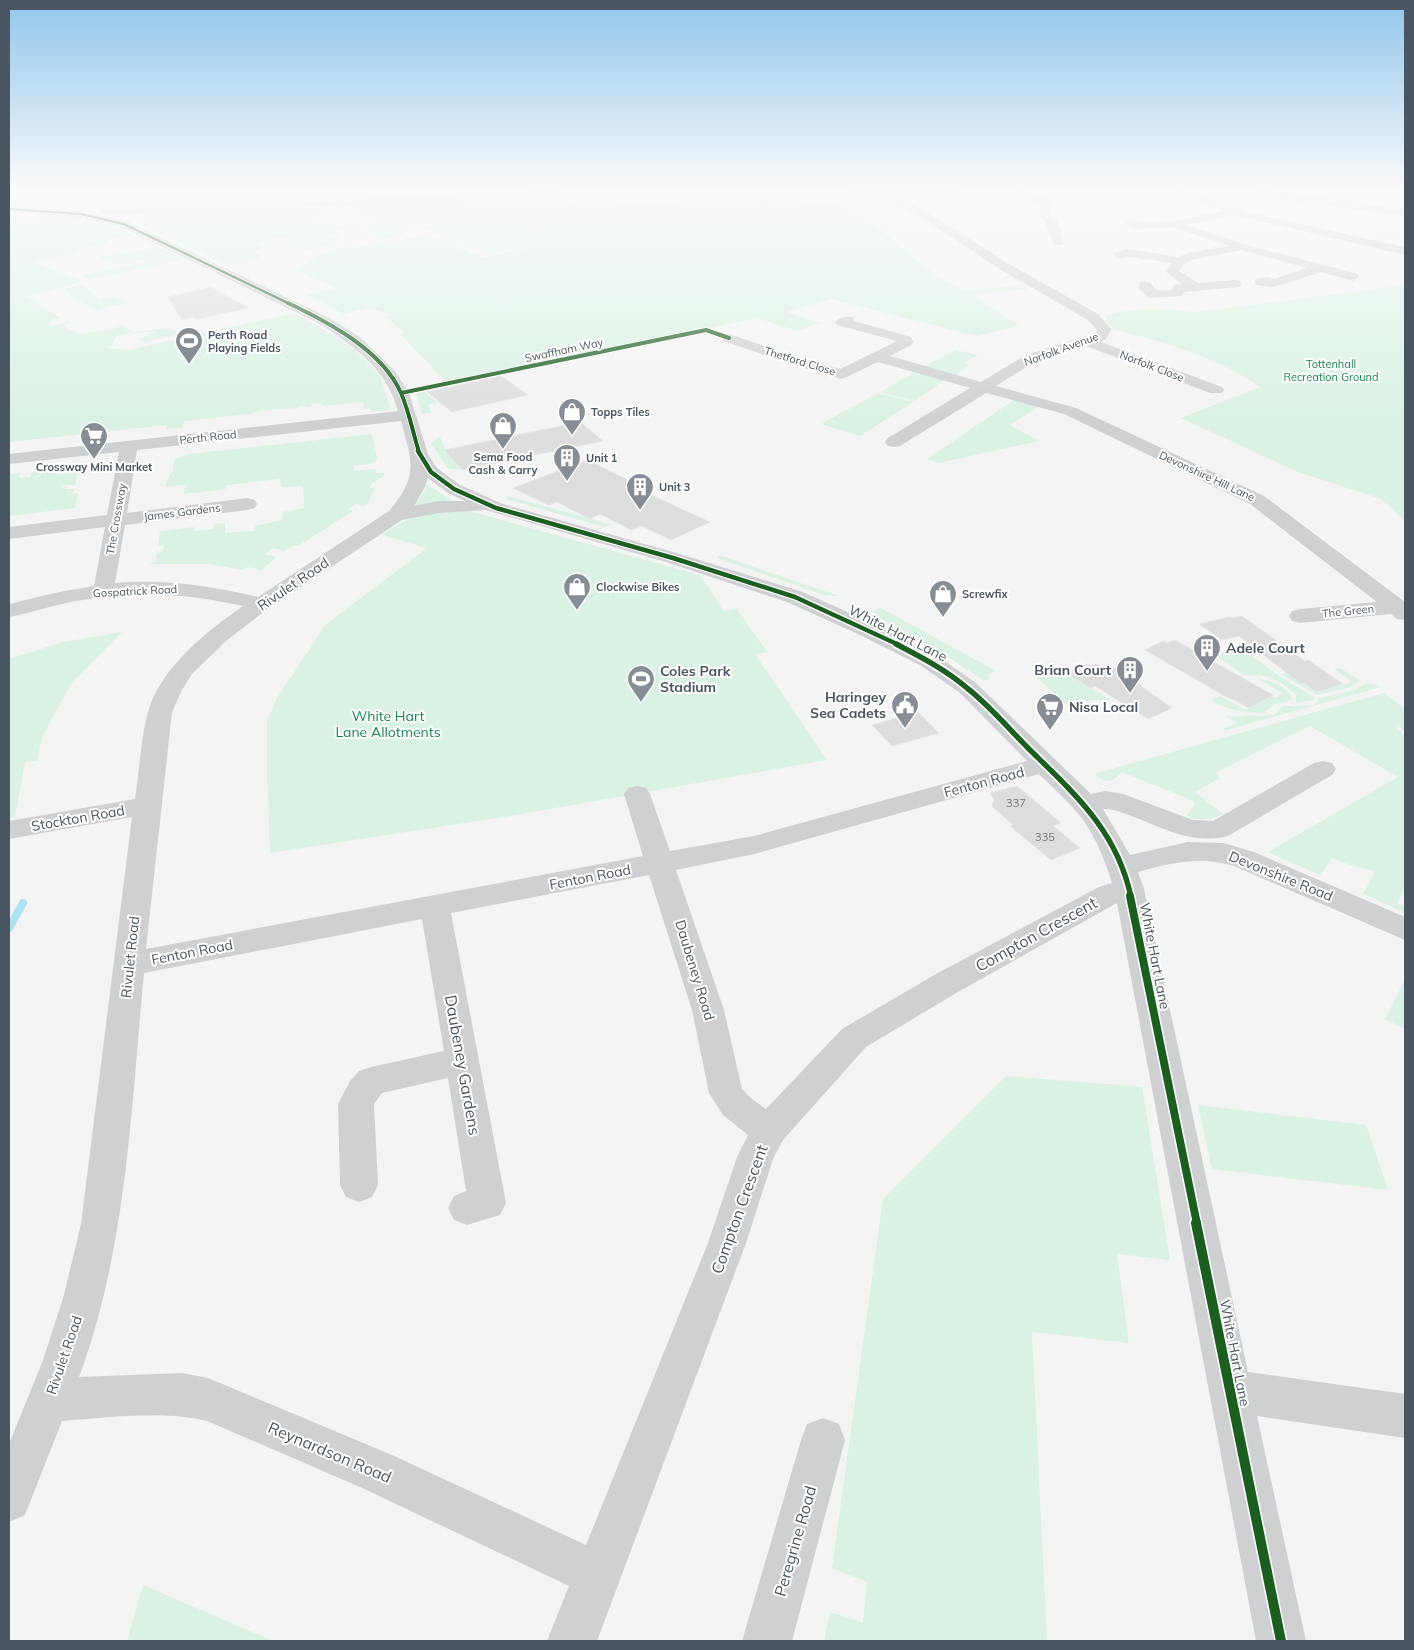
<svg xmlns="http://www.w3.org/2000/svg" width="1414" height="1650" viewBox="0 0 1414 1650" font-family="Mulish,sans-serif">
<rect width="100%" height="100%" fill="#f4f4f4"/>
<path fill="#d9f2e3" d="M9,190H284V193L256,195V201L294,198L296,204L79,210L9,205Z
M583,190H602L610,196L604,197C612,201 619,203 627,205C636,207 653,197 662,205L680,202L671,190H680L684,199L779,200L833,203L864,216L934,274L963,291L1022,285L1029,289L972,295L1019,326L976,336L831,299L786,312L821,323L797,331L757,318L447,383L401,335L403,331L384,316L388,314L371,308L344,314L307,295L335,288L295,270L313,261L311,259L340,249L382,244L425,235L484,258L567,237L490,211L406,229L401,233L405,235L383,239L355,228L372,226L371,225L385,221L348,207L310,215L351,230L337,231L338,234L301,241L280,237L253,243L264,248L253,251L262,256L263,258L227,266L137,222L149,215L183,211L550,193L568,202L599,198Z
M490,212L563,237L492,254L421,227Z
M50,215C81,217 105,221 134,235L107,240L111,242L74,250L77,252L33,262L81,281L68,286L26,296L60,318L55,319L57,321L48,323L50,326L72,322L65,325L70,331L75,330L79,334L112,329L122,325L130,330L135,328L128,334L117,336L111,346L107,348L128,350L294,313L334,335L355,350L380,376L391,410L371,412L370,408L364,409L363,402L323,406L322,403L312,404L311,407L299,406V408L261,410L249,414L184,421L183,428L167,429V425L9,442V217L30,219Z
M331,236L354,245L342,242L304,250L292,245Z
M158,247L184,259L90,280L82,275L145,262L142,260L120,265L97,257L114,254L117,255Z
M1405,283V522L1381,499L1298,472L1181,418L1260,387C1231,363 1150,336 1113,330L1105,317C1125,306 1173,309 1195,312L1398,286Z
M82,285L99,299L115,296L128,303L96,310L79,301L65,289Z
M169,328L178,334L144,343L138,339L156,332V331L131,334L132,332Z
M956,350L978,355L964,363L969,365L956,375L924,367Z
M914,372L945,380L914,401L881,392Z
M424,391L437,403L428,405L431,413L422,414L416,393Z
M878,393L913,402L860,436L821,424Z
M1014,400L1039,406L1010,425L1039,441L939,463L927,459Z
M372,434L377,458L375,463L354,466V471L375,469L376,473H384V476L372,483L369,488H375L368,503L364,506L356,504L349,509L353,511L298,546L293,545L284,551L274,548L265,554L277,557L259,572L258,569L247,567L242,570L210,564H149L156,561L157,553L163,552L164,545L158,546L160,531L194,527V531L213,529L214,524L225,523V533L254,531L255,526L282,520L283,512L304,508L303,486L284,487L281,486L280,479L227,485L226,489L184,494L185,485L165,487L170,474L173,472L174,460L189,454Z
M440,436L445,450L462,470L447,468L431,443Z
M50,470L49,473L57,472V475L78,472L75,485H63L62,487H66V489H74L72,494L78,493L75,508L9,516V474L20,473L19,478L30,477L32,472Z
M427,484L453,501L416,506L415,503L423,494Z
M508,496L613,525L604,527L506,499Z
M466,510L700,575L724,611L737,609L767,652L755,654L827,760L516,815L270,853L267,769V721L277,698L326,624L427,548L382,535C415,512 427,513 466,510Z
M719,555L839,596L824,595L717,558Z
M879,607L996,671L987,675L990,679L983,680L942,653L888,624L873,612Z
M122,632L71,684L42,737L37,761L25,762L15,817L9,818V659L63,642Z
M1239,646L1279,676L1314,697L1313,700L1296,703V694L1278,681L1266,676L1244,675L1219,658V656L1229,648Z
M1340,668L1361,681L1348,688L1317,695L1282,675L1285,672L1316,692L1352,682L1334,669Z
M1061,670L1111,700H1095L1066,704L1035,676Z
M1256,678C1269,680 1286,685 1292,698L1286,702L1275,704L1264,713C1245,713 1227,710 1211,700L1220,696L1246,710L1271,696L1275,698L1283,693Z
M1367,683L1381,687L1226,730L1223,729L1237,723L1226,716L1238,717C1249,713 1262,717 1274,715L1282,706H1310L1317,703L1320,698L1355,690Z
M1384,693L1405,709V732L1399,727L1396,728L1405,736V888L1397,903L1405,907V913L1363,894L1375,871L1350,865L1332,858L1320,875L1268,852L1398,777L1310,726L1215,773L1220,778L1195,792L1223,814C1214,820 1198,821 1188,817L1187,815L1195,804L1194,801L1122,772C1110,783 1110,783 1096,776L1097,773Z
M1405,979V1029L1385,1019Z
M1006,1076L1142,1087L1170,1260L1117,1254L1129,1343L1032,1332L1047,1641H824L830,1612L863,1623L867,1582L832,1568L883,1199Z
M1198,1105L1366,1125L1388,1190L1212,1169Z
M143,1585L273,1641H127Z"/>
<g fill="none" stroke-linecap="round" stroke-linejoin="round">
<path stroke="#aee2f0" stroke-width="8" d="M9,928L23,903"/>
</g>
<path fill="#ddddde" stroke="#e5e6e7" d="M211,287L249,308L197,319L192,317L182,320L168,297Z
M501,376L528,395L452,412L427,392Z
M580,422L603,441L462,470L445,450Z
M587,460L653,492L649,494L710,522L671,540L642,526L631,530L600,514L590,519L557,502L549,505L513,488Z
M1242,616L1305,661L1308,660L1343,684L1316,692L1304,683L1301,684L1239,636L1222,640L1199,624L1229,617L1232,618Z
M1175,640L1273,695L1249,708L1231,698L1230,699L1145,650L1163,641L1167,643Z
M1088,664L1092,666L1097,664L1108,671L1115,668L1172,708L1148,719L1095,686L1091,688L1066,673Z
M918,712L939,733L892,746L872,725Z
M1017,786L1061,823L1053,826L1080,848L1051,860L1010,826L1013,825L992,806L994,799L990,793Z"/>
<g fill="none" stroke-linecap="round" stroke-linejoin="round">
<path fill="#ced0d2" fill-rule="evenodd" d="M528,190H567L562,193C409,206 256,210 103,214L98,211L103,208L310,202Z
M847,190H966L961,193L890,194L932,215L1009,264L1098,314L1111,329L1107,338L1101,342L1222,387L1224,390L1222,393H1210L1086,346L1036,361L996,386L1076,408L1264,496L1405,602V620L1397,619L1391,614L1300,623L1292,621L1289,616L1292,611L1300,609L1377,602L1250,504L1064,414L986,393L900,446L894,447L888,446L885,442L888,438L970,388L878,362L842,379L787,363L724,341L722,338L724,335L729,334L797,357L840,369L897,341L837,325L835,322C839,317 847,316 853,317L854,321L911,337L913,342L911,345L890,356L981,382L1026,355L1096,333L1097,330L1088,320L1001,270L924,219L885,200L879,194L852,193Z
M1012,190H1025L1054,203L1055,205L1050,211V216L1057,221L1064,243L1062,245H1054L1046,223L1040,217V210L1043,206Z
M1174,190H1188L1250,213L1405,247V255L1235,215L1186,225L1244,244L1357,274L1359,277L1353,281L1321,272L1274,287L1256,285L1255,282L1256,279L1267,277L1274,279L1307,268L1242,250L1191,260L1184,264L1179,271L1198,283L1235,280L1240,281L1241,284L1240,287L1184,292L1182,296L1149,298L1139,289L1140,282H1150C1155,292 1160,291 1172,290L1174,285L1182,284L1166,272L1172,263L1130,257L1119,259L1113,255L1115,252L1130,249L1178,257L1188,253L1229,246L1172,227L1135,229L1123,223L1129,220C1159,227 1193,217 1224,211Z
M1251,190H1267L1405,210V216L1278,199L1252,192Z
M9,206L81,211L128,222L330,318L361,338L395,371L409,393L428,454L437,468L460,485L503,504L680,554L803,592L874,624L936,655L976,683L1091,794L1105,791L1123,794L1193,820L1213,821L1314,763L1323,761L1332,763L1336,769L1332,775L1228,836C1196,845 1166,830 1137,818C1126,814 1115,809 1103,809L1130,855L1188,842L1223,843L1254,852L1405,917V940L1234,866C1201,856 1170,863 1138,872L1144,889L1248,1372L1405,1394V1438L1257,1416L1306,1641H1256L1117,903L958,992L866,1047L783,1140L773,1159L746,1243L597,1641H547L569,1586L360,1487L207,1421C160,1410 110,1418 62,1421L25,1515L9,1522V1444L43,1360L64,1295L81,1224L132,817L9,839V821L135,799C139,773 141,737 148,712C160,668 207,631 243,606C188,593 132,591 76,601C53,605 31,613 9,617V604L54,593L94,586L105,527L9,539V527L107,515L119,452L9,464V454L398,411C386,368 356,348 320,324L120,226L81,218L9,212ZM401,421C412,462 419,476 389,511L258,597C210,586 164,579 115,583L125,525L248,510L255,508L257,504L255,500L248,498L127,513L137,450ZM428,478L448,493L465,501H438L414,506L425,487ZM486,510L666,562L787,602L858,634L920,665L960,693L1027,761L754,836L670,851L650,794L646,788L637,786L628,788L624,794L643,856L146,949L172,712L182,690L192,674L226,641L265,611L402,520L438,513ZM1039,774C1051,786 1064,797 1075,810C1093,830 1104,857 1112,883L1099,887L936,974L842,1029L766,1109L752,1099L742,1089L724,1010L676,870L754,854ZM649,875L692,1010L709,1093L723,1115L748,1135L737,1157L708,1243L586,1545L392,1455L208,1378L182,1373L79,1377C127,1249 131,1108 144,973L422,919L444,1051L371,1067L359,1071L350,1081L338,1104L340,1185L346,1197L359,1202L372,1197L378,1185L374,1104L382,1093L448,1078L466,1191L454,1196L448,1208L454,1220L467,1225L500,1215L506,1203L451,913Z
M823,1418L839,1424L845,1440L792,1641H742L801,1440L807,1424Z"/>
<defs>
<path id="cycleway-far5" d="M9,209L81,214L124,224L290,304"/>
<path id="cycleway-far4" d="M288,303C328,322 382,350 401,393C409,411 413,433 419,452
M401,393L706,330L729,338"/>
<path id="cycleway-far3" d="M418,451L431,472L454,489L496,508L673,558L795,597L899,645"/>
<path id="cycleway-far2" d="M896,644C921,657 946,670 967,688C990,706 1009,729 1029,749C1075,794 1117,831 1131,897"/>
<path id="cycleway-far1" d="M1130,896L1197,1224"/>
<path id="cycleway" d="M1196,1223L1281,1641"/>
</defs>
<use href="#cycleway-far5" stroke="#fff" stroke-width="4"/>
<use href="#cycleway-far4" stroke="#fff" stroke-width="5.5"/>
<use href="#cycleway-far3" stroke="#fff" stroke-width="7"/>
<use href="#cycleway-far2" stroke="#fff" stroke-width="9"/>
<use href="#cycleway-far1" stroke="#fff" stroke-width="11"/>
<use href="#cycleway" stroke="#fff" stroke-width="13"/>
<use href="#cycleway-far5" stroke="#1b5e20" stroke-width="2.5"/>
<use href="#cycleway-far4" stroke="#1b5e20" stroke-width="4"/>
<use href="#cycleway-far3" stroke="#1b5e20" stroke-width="4.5"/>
<use href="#cycleway-far2" stroke="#1b5e20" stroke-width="5.5"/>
<use href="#cycleway-far1" stroke="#1b5e20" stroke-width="8"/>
<use href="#cycleway" stroke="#1b5e20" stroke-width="10"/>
</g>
<linearGradient id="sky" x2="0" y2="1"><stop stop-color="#91c6eb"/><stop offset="0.45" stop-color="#fafafa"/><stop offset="1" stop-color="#fafafa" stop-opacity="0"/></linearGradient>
<rect width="1414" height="421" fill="url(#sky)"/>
<defs>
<symbol id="stadium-pin" viewBox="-11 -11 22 30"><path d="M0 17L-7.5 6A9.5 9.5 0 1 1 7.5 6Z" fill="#868d94" stroke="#fff"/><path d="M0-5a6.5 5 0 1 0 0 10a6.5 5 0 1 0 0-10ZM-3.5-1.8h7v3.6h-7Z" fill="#fff"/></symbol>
<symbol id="shop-pin" viewBox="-11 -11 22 30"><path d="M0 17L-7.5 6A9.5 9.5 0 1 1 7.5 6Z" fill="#868d94" stroke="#fff"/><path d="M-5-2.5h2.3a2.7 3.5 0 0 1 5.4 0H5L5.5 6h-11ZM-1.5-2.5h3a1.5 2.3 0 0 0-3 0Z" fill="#fff"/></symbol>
<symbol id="supermarket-pin" viewBox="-11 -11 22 30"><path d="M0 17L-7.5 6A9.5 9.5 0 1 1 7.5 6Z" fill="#868d94" stroke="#fff"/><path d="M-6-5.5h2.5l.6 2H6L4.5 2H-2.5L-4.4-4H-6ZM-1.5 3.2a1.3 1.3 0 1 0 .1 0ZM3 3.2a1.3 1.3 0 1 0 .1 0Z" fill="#fff"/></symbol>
<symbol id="building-pin" viewBox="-11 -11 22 30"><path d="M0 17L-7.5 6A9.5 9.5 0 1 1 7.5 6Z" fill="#868d94" stroke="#fff"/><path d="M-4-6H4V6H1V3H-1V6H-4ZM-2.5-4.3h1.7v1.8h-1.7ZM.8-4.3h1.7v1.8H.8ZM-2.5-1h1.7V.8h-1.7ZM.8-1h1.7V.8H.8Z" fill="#fff"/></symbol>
<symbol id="civic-pin" viewBox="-11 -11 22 30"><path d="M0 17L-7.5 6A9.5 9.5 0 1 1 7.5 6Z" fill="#868d94" stroke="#fff"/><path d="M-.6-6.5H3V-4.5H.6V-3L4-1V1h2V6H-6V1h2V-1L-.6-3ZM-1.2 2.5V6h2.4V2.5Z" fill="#fff"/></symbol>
</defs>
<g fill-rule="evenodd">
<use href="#stadium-pin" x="173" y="325" width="32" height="43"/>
<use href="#shop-pin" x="556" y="396" width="32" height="43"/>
<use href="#shop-pin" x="487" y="410" width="32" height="43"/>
<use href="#supermarket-pin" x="78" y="420" width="32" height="43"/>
<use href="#building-pin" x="551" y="442" width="32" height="43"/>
<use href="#building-pin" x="624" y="471" width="32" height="43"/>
<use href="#shop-pin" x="561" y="571" width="32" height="43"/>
<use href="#shop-pin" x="927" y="578" width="32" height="43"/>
<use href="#building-pin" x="1191" y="632" width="32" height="43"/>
<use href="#building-pin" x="1114" y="654" width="32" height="43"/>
<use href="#stadium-pin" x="625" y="663" width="32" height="43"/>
<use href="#civic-pin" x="889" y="689" width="32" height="43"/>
<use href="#supermarket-pin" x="1034" y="691" width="32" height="43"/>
</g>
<g text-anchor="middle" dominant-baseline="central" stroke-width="4" stroke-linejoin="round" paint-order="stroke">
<g font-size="11" font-weight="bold" fill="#4a5661" stroke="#fff" text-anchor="start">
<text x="208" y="335">Perth Road<tspan x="208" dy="13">Playing Fields</tspan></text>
<text x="591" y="412">Topps Tiles</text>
<text x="503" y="457" text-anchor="middle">Sema Food<tspan x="503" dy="13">Cash &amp; Carry</tspan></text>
<text x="586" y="458">Unit 1</text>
<text x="94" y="467" text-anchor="middle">Crossway Mini Market</text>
<text x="659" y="487">Unit 3</text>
<text x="596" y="587">Clockwise Bikes</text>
<text x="962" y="594">Screwfix</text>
</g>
<g font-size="11" fill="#4a5661" stroke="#fff">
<text transform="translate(1061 349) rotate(-20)">Norfolk Avenue</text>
<text transform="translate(564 350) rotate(-12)">Swaffham Way</text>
<text transform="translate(800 361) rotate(17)">Thetford Close</text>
<text transform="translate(1152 366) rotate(21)">Norfolk Close</text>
<text transform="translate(208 437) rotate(-6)">Perth Road</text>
<text transform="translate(1207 476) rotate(25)">Devonshire Hill Lane</text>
<text transform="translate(182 512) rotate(-7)">James Gardens</text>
<text transform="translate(116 519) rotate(-80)">The Crossway</text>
<text transform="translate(135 591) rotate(-3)">Gospatrick Road</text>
<text transform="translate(1348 611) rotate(-6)">The Green</text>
</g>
<g font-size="11" fill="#17864f" stroke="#fff">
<text x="1331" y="364">Tottenhall<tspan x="1331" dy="13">Recreation Ground</tspan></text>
</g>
<g font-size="11" fill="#707881">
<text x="1016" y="803">337</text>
<text x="1045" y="837">335</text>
</g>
<g font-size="14" fill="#4a5661" stroke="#fff">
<text transform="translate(293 584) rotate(-34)">Rivulet Road</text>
<text transform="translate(898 633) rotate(27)">White Hart Lane</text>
<text transform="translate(984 782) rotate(-15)">Fenton Road</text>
<text transform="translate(78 818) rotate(-10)">Stockton Road</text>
<text transform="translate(1281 876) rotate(22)">Devonshire Road</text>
<text transform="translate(590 877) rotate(-11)">Fenton Road</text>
<text transform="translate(192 952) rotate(-11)">Fenton Road</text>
<text transform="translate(1155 956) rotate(79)">White Hart Lane</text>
<text transform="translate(130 957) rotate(-84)">Rivulet Road</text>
<text transform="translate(695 970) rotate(73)">Daubeney Road</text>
<text transform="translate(1235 1353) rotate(79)">White Hart Lane</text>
<text transform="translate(64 1355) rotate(-71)">Rivulet Road</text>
</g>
<g font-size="14" font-weight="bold" fill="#4a5661" stroke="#fff" text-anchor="start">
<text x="1226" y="648">Adele Court</text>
<text x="1111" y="670" text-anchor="end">Brian Court</text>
<text x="660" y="671">Coles Park<tspan x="660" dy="16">Stadium</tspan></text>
<text x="886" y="697" text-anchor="end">Haringey<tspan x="886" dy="16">Sea Cadets</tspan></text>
<text x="1069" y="707">Nisa Local</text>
</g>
<g font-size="14" fill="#17864f" stroke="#fff">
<text x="388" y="716">White Hart<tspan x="388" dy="16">Lane Allotments</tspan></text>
</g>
<g font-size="16" fill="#4a5661" stroke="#fff">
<text transform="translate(1036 934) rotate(-29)">Compton Crescent</text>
<text transform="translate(463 1065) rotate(80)">Daubeney Gardens</text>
<text transform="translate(739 1209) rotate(-70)">Compton Crescent</text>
<text transform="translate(330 1452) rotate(23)">Reynardson Road</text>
<text transform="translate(795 1541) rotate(-74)">Peregrine Road</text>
</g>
</g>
<rect width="1414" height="1650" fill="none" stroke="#4a5661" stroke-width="20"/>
</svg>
